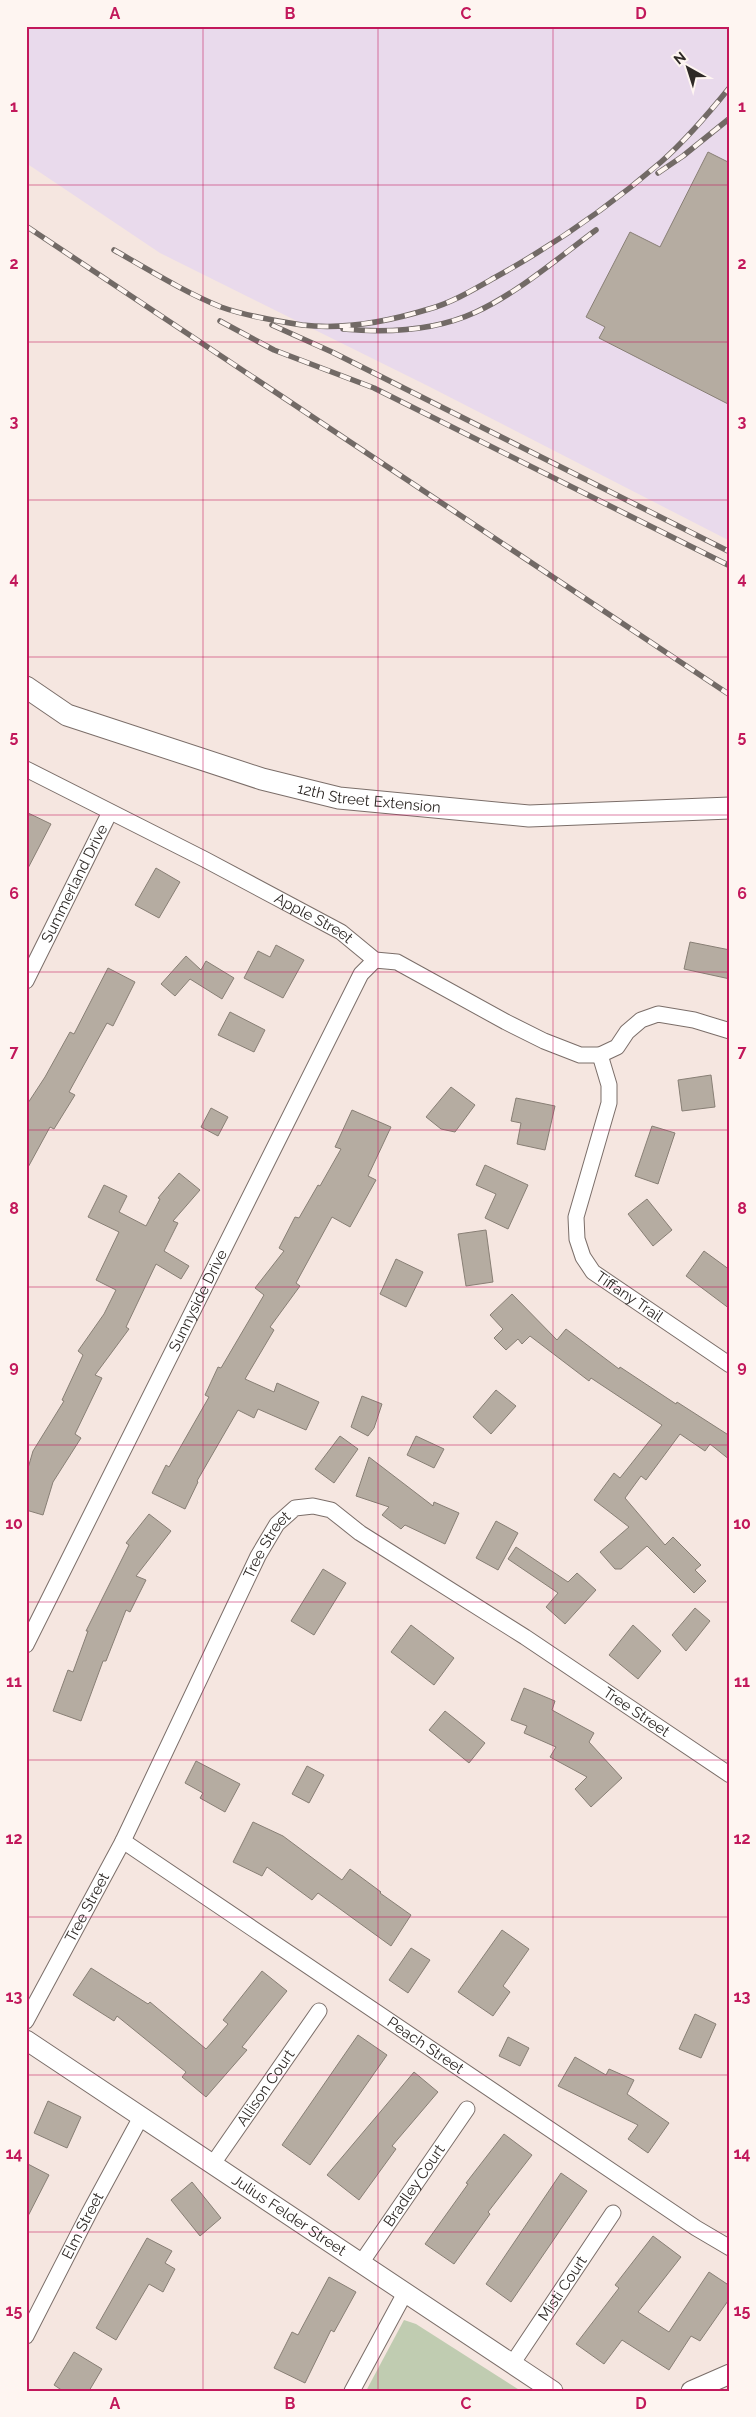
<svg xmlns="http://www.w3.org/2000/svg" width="756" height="2417" viewBox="0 0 756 2417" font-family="Raleway,sans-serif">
<rect width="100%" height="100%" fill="#f5e6e0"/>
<path fill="#e9daec" d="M26,26H730V541L428,386L160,253L26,163Z"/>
<path fill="#c0ccb1" d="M404,2320L416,2324L521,2391H366Z"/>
<path fill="#b5aca1" stroke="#887f75" d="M708,152L730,163V405L599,338L605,327L586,317L630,232L660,247Z
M26,812L51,824L26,872Z
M156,868L180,882L159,918L135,905Z
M690,942L730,950V979L684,969Z
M276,945L304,960L283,998L244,978L258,951L270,957Z
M186,956L201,970L206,961L234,978L222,999L190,979L175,996L161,984Z
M108,968L135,982L113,1026L107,1023L69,1092L75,1095L54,1129L50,1127L26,1171V1106L45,1077L70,1032L74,1034Z
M230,1012L265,1030L254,1052L218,1035Z
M711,1075L715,1107L682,1111L678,1080Z
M451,1087L475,1105L455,1132L441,1129L426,1117Z
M516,1098L555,1106L545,1150L517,1144L521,1123L511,1121Z
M211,1108L228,1117L218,1136L201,1127Z
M352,1110L391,1127L368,1176L376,1180L350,1227L332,1217L296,1283L300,1286L270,1327L274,1330L245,1379L274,1392L277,1383L319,1402L306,1430L258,1409L254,1418L238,1410L197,1481L198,1482L185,1509L152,1493L166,1465L169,1467L209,1397L205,1395L218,1367L221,1368L264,1295L255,1288L284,1251L279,1248L295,1217L299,1218L318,1185L320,1186L341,1149L335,1147Z
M652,1126L675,1133L658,1184L635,1176Z
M485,1165L528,1185L508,1229L485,1218L496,1194L476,1185Z
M179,1173L200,1190L173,1221L178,1223L164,1251L189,1266L181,1279L156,1264L126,1327L129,1329L95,1375L102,1378L75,1434L81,1438L53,1482L43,1515L26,1510V1475L33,1451L64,1401L62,1400L83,1355L78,1351L104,1314L116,1290L96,1280L119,1232L88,1217L104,1185L127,1196L119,1212L146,1226L160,1199L158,1198Z
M647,1199L672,1230L653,1246L628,1214Z
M486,1230L493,1282L466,1286L458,1234Z
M704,1251L730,1270V1309L686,1276Z
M396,1259L423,1272L406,1307L380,1294Z
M512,1294L557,1340L566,1329L619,1369L620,1367L676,1404L677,1402L730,1436V1460L710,1444L705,1451L680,1434L646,1480L641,1476L625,1498L665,1545L673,1537L701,1565L695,1570L706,1581L694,1593L647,1546L621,1569H615L600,1552L629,1527L594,1500L614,1473L620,1478L662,1425L591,1378L589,1381L530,1336L522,1344L518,1339L506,1350L494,1338L503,1329L490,1315Z
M496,1390L516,1406L491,1434L473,1417Z
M362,1396L382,1404L374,1428L368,1436L351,1427Z
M340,1436L358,1449L334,1483L315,1469Z
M416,1436L444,1449L434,1468L407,1455Z
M369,1457L433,1506L434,1502L459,1513L445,1544L405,1525L401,1529L382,1515L389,1507L356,1496Z
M149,1514L171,1531L136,1576L146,1580L130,1612L126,1610L106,1661H103L81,1721L53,1711L68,1670L73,1672L88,1631H86L129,1545L126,1543Z
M496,1521L518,1533L498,1570L476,1558Z
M516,1547L568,1582L577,1573L596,1590L565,1624L546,1607L558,1593L508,1559Z
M323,1569L346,1583L314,1635L291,1621Z
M695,1608L710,1621L686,1651L672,1635Z
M411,1625L454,1658L434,1685L391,1652Z
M633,1625L661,1651L638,1679L609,1655Z
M524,1688L555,1701L552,1710L594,1733L589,1742L622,1778L591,1807L575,1789L587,1777L550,1757L556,1747L524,1733L527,1726L511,1720Z
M445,1711L485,1743L469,1763L429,1730Z
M196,1761L240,1784L225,1812L200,1798L203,1793L185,1783Z
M307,1766L324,1775L309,1803L292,1794Z
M253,1822L283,1836L342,1880L350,1869L381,1892L380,1893L411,1915L391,1946L318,1893L312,1900L267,1867L262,1876L233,1862Z
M502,1930L529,1949L503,1986L510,1992L493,2016L458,1992Z
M411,1948L430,1960L408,1993L389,1980Z
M91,1968L148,2004L150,2002L206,2049L228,2024L223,2020L262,1971L287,1991L242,2047L247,2050L206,2097L182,2077L186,2072L117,2016L114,2021L73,1995Z
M695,2014L716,2024L701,2058L679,2049Z
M358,2035L387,2055L310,2165L282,2145Z
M508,2037L529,2048L520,2066L499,2056Z
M575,2057L606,2075L609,2069L634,2080L627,2094L669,2123L648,2153L628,2139L638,2125L558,2086Z
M414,2072L438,2092L392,2146L396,2149L359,2200L327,2175Z
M48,2101L81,2117L67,2148L34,2133Z
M504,2134L532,2155L488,2212L490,2214L454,2264L425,2244L468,2184L466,2183Z
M26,2163L49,2175L26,2220Z
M561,2173L587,2191L511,2302L486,2284Z
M192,2182L221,2218L200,2236L171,2200Z
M653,2236L681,2257L638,2312L669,2332L709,2272L730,2286V2298L700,2341L691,2336L669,2370L622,2340L604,2364L576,2344L619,2288L615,2285Z
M147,2238L172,2251L165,2263L175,2269L163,2292L149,2284L116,2340L96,2328Z
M329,2277L356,2292L334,2332L331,2330L305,2383L274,2368L292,2332L298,2335Z
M74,2352L102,2369L89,2391H63L54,2385Z"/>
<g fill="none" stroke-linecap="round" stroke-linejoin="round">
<defs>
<g id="minor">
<path id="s1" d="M26,769L204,859L341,932L375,960L397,962L506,1022L544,1041L580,1055H600L617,1047L627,1032L641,1020L658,1014L694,1020L730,1031"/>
<path id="s2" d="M26,981L110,812"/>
<path id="s3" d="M600,1055L609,1085V1103L576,1217L577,1239L583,1257L593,1272L730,1365"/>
<path id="s4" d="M26,1645L361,974L375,960"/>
<path id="s5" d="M123,1841L696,2228L730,2248"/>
<path id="s6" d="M26,2021L123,1841L258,1556L277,1524L295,1508L313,1506L331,1510L360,1533L525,1637L730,1775"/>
<path id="s7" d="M212,2165L319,2011"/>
<path id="s8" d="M361,2263L467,2109"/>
<path id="s9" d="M26,2336L89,2213L141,2117"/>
<path id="s10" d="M512,2364L613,2213"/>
<path d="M352,2391L405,2293"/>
</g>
<g id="tertiary">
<path id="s11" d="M26,2040L553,2391"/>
<path d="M691,2391L730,2374"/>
</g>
<g id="secondary">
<path id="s12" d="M26,687L67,715L262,779L339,798L529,816L730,808"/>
</g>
</defs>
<use href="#minor" stroke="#7b6e69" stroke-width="17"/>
<use href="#tertiary" stroke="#7b6e69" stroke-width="21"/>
<use href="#secondary" stroke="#7b6e69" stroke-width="23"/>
<use href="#minor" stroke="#fff" stroke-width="15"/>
<use href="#tertiary" stroke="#fff" stroke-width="19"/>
<use href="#secondary" stroke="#fff" stroke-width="21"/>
<defs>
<path id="rail" d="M658,173L683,156L730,118
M26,226L730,695
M114,250C149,270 184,292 221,307C246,316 276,321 302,325C343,330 390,321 429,309C451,303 473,290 494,278C552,246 610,206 661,162C686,140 709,113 730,87
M220,321L274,350L374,388L730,566
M272,325L332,352L730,552
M343,329C387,333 435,331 476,312C519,292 558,258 596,230"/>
</defs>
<use href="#rail" stroke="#726a66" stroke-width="5.5"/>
<use href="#rail" stroke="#fef5f1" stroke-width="4" stroke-dasharray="11" stroke-linecap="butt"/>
</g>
<path fill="none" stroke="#c2185b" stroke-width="1" stroke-opacity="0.55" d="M203,26V2391M378,26V2391M553,26V2391M26,185H730M26,342H730M26,500H730M26,657H730M26,815H730M26,972H730M26,1130H730M26,1287H730M26,1445H730M26,1602H730M26,1760H730M26,1917H730M26,2075H730M26,2232H730"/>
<g text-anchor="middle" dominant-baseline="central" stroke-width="4" stroke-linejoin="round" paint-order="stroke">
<g font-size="15" fill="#2e2926" stroke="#fef5f1">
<text stroke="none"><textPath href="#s12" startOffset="364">12th Street Extension</textPath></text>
<text stroke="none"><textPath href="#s2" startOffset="109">Summerland Drive</textPath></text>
<text stroke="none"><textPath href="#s1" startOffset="324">Apple Street</textPath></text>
<text stroke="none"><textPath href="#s3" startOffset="271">Tiffany Trail</textPath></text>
<text stroke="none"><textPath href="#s4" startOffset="385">Sunnyside Drive</textPath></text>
<text stroke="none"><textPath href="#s6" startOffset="534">Tree Street</textPath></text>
<text stroke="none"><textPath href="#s6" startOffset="984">Tree Street</textPath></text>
<text stroke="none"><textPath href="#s6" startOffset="129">Tree Street</textPath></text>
<text stroke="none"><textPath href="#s5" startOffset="365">Peach Street</textPath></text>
<text stroke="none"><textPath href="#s7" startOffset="94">Allison Court</textPath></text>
<text stroke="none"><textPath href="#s8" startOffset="94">Bradley Court</textPath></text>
<text stroke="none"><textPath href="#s11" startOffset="316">Julius Felder Street</textPath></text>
<text stroke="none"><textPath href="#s9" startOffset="124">Elm Street</textPath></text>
<text stroke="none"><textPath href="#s10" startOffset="91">Misti Court</textPath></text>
</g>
</g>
<rect width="756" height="2417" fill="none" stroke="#fef5f1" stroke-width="55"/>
<g transform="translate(688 68) rotate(321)" stroke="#fef5f1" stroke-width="4" paint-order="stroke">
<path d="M0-4L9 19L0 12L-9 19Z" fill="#2e2926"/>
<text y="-8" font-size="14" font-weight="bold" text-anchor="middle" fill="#2e2926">N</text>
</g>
<rect x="28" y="28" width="700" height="2362" fill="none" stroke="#c2185b" stroke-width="2"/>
<g font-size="16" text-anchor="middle" font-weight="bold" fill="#c2185b">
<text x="115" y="19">A</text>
<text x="290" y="19">B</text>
<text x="466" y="19">C</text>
<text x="641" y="19">D</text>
<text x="14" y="112">1</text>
<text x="742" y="112">1</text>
<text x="14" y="269">2</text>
<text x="742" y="269">2</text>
<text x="14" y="427">3</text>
<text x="742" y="427">3</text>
<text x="14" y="584">4</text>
<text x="742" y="584">4</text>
<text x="14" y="742">5</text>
<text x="742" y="742">5</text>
<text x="14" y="899">6</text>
<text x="742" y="899">6</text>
<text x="14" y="1057">7</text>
<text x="742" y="1057">7</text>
<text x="14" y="1214">8</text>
<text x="742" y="1214">8</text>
<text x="14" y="1372">9</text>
<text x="742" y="1372">9</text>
<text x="14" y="1529">10</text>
<text x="742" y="1529">10</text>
<text x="14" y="1687">11</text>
<text x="742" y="1687">11</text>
<text x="14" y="1844">12</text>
<text x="742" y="1844">12</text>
<text x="14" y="2002">13</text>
<text x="742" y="2002">13</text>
<text x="14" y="2159">14</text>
<text x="742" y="2159">14</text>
<text x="14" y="2316">15</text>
<text x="742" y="2316">15</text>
<text x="115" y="2409">A</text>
<text x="290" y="2409">B</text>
<text x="466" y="2409">C</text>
<text x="641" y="2409">D</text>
</g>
</svg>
